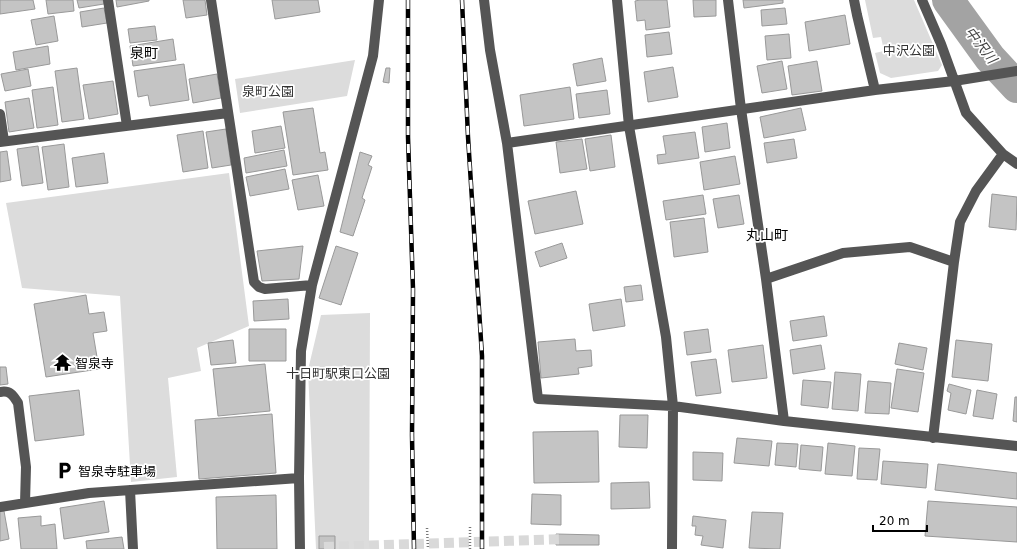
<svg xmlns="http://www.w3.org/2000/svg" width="1017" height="549" viewBox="0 0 1017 549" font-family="'DejaVu Sans','Noto Sans JP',sans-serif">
<rect width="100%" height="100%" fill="#fff"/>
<path fill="#dcdcdc" d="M865,0H914L942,65L938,71L891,78L880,73L875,53L884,51L881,37L873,38Z
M355,60L347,96L240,113L235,79Z
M229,173L249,326L197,348L201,371L168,378L177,477L131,482L120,296L22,288L6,203Z
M370,313L369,549H316L308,370L321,315Z"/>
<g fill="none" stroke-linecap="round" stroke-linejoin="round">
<path stroke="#a3a3a3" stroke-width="32" d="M948,0L990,58L1017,87"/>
</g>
<path fill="#c4c4c4" stroke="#999" d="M0,0H33L35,9L0,14Z
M46,0H73L74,11L48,14Z
M77,0H103L104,4L79,8Z
M116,0H149V1L117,7Z
M183,0H205L207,15L186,18Z
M272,0H318L320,12L275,19Z
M640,0H667L670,27L646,30L645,20L637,21L635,1Z
M693,0H716V16L694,17Z
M743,0H783V3L744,8Z
M104,8L107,23L82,27L80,12Z
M785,8L787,24L762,26L761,10Z
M845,15L850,44L809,51L805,22Z
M54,16L58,41L36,45L31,20Z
M155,26L157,40L130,43L128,29Z
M669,32L672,54L647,57L645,35Z
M789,34L791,58L767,60L765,36Z
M173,39L176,60L133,66L130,46Z
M48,46L50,64L16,70L13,52Z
M602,58L606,81L577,86L573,64Z
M782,61L787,89L762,93L757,66Z
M817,61L822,91L792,95L788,66Z
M184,64L189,100L150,106L148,95L138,97L134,71Z
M673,67L678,97L648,102L644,72Z
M77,68L84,119L62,122L55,71Z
M386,68H390L389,83L383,82Z
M28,69L31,86L5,91L1,74Z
M217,74L221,98L193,103L189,79Z
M113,81L118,114L89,119L83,85Z
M53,87L58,125L37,128L32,90Z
M570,87L574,119L524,126L520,95Z
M607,90L610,114L579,118L576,94Z
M29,98L34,128L9,132L5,102Z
M313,108L320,153L325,152L328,170L293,175L283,112Z
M801,108L806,130L764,138L760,117Z
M727,123L730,148L705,152L702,127Z
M281,126L285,148L255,153L252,131Z
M226,129L231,165L212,168L206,132Z
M203,131L208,168L183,172L177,135Z
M695,132L699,158L658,164L657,155L666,154L663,136Z
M611,135L615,167L590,171L585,139Z
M582,139L587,169L560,173L556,142Z
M794,139L797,158L767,163L764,143Z
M64,144L69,187L48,190L42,147Z
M38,146L43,183L22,186L17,149Z
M284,150L287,166L246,173L244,158Z
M7,151L11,180L0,182V152Z
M360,152L372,156L368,165L372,167L362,198L365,200L353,236L340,232Z
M104,153L108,183L76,187L72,158Z
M735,156L740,184L704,190L700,162Z
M285,169L289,189L250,196L246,177Z
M318,175L324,206L298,210L292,180Z
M576,191L583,224L535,234L528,201Z
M992,194L1017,197L1016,230L989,227Z
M703,195L706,214L666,220L663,201Z
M739,195L744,224L718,228L713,199Z
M704,218L708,252L674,257L670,222Z
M562,243L567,258L540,267L535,252Z
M303,246L299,279L262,281L257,251Z
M336,246L358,253L341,305L319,298Z
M641,285L643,300L626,302L624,287Z
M86,295L89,314L104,312L107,331L93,333L99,369L46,377L34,304Z
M288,299L289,319L254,321L253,301Z
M621,299L625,326L593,331L589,304Z
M824,316L827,336L793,341L790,321Z
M249,329H286V361H249Z
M708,329L711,352L687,355L684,332Z
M575,339L576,351L591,350L592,366L578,368L579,374L541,378L538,342Z
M233,340L236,363L211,365L208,343Z
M956,340L992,344L988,381L952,377Z
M899,343L927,348L923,370L895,364Z
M763,345L767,378L732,382L728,350Z
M821,345L825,369L793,374L790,350Z
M716,359L721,393L696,396L691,362Z
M265,364L270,411L218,416L213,369Z
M0,367H6L8,384L0,385Z
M897,369L924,373L918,412L891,408Z
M835,372L861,374L858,411L832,409Z
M803,380L831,382L828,408L801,405Z
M868,381L891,383L889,414L865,413Z
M949,384L971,390L966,414L948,410L951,393L947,391Z
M79,390L84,435L35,441L29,396Z
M977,390L997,394L993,419L973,416Z
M1015,397H1017V422L1013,421Z
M272,414L276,473L199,479L195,420Z
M620,415H648L647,448L619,447Z
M598,431L599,482L534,483L533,432Z
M737,438L772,441L769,466L734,463Z
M777,443L798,444L796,467L775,465Z
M828,443L855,446L852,476L825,474Z
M801,445L823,447L821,471L799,469Z
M859,448L880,449L877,480L857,479Z
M693,452L723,453L722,481L693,480Z
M883,461L928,464L926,488L881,484Z
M938,464L1017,473V499L935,490Z
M649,482L650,508L611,509V483Z
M532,494L561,495V525L531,524Z
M276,495L277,549H217L216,497Z
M104,501L109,532L64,539L60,508Z
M928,501L1017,507V542L925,536Z
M0,511H4L9,539L0,541Z
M752,512L783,513L780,549L749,548Z
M41,516V526L55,524L57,549H21L18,518Z
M693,516L726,520L723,548L701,545L703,536L695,535L696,526H692Z
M556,534L599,535V545H556Z
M319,536H335V549H319Z
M122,537L124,549H87L86,541Z"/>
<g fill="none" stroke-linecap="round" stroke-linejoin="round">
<path stroke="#d9d9d9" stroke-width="10" stroke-dasharray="10 5" stroke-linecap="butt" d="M324,547L563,539"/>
<path stroke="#777" stroke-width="2.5" stroke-dasharray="1 2" stroke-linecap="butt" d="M427,528L428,549
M470,549V527"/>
<path stroke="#555" stroke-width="10" d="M108,0L127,126
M211,0L254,282L259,287L265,289L312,285
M484,0L490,50L507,143L538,399L673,406L784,421L1017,446
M617,0L629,126L666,337L673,406L672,549
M728,0L741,109L766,279L784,421
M854,0L857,15L875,90
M922,0L941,44L966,113L1003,154L1017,164
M0,114L4,141
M0,142L228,113
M507,143L875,90L954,81L1017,71
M766,279L843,253L910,247L954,262
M0,392C10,390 13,395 18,403L26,467L25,503
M933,438L954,262L960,222L976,191L1003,154
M130,490L133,549
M0,507L89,493L299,478
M300,549L299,478L301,351L312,285L373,56L379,0"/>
<defs>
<path id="rail" d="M408,0V137L413,289L412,435L414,549
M462,0L468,137L482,356V549"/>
</defs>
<use href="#rail" stroke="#000" stroke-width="4.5"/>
<use href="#rail" stroke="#fff" stroke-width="3" stroke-dasharray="9" stroke-linecap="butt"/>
</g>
<defs>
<symbol id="temple-bare" viewBox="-9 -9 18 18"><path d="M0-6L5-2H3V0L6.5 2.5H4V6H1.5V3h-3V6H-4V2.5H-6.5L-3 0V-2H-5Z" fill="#000" stroke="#fff" stroke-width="2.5" paint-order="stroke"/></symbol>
<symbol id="parking-bare" viewBox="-9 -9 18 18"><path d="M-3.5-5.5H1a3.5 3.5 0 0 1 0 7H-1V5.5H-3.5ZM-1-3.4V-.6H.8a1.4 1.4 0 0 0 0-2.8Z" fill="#000" stroke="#fff" stroke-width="2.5" paint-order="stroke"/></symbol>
</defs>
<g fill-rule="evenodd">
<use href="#temple-bare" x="50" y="350" width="25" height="25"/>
<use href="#parking-bare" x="52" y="458" width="25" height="25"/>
</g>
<g text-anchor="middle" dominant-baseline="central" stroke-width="3.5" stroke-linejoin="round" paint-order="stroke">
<g font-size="13" fill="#333" stroke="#fff">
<text x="909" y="50">中沢公園</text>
<text x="268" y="91">泉町公園</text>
<text x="338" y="373">十日町駅東口公園</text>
</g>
<g font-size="13" fill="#000" stroke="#fff" text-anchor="start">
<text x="75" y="363">智泉寺</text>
<text x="78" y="471">智泉寺駐車場</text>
</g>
<g font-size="14" font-style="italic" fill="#444" stroke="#fff">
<text transform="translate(981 45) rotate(52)">中沢川</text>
</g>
<g font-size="14" fill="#000" stroke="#fff">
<text x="144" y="53">泉町</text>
<text x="767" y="235">丸山町</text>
</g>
</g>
<path d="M873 525v6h54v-6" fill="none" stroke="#000000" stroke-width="2"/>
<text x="879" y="525" font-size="12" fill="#000000" stroke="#ffffff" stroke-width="3" paint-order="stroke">20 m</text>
</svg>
